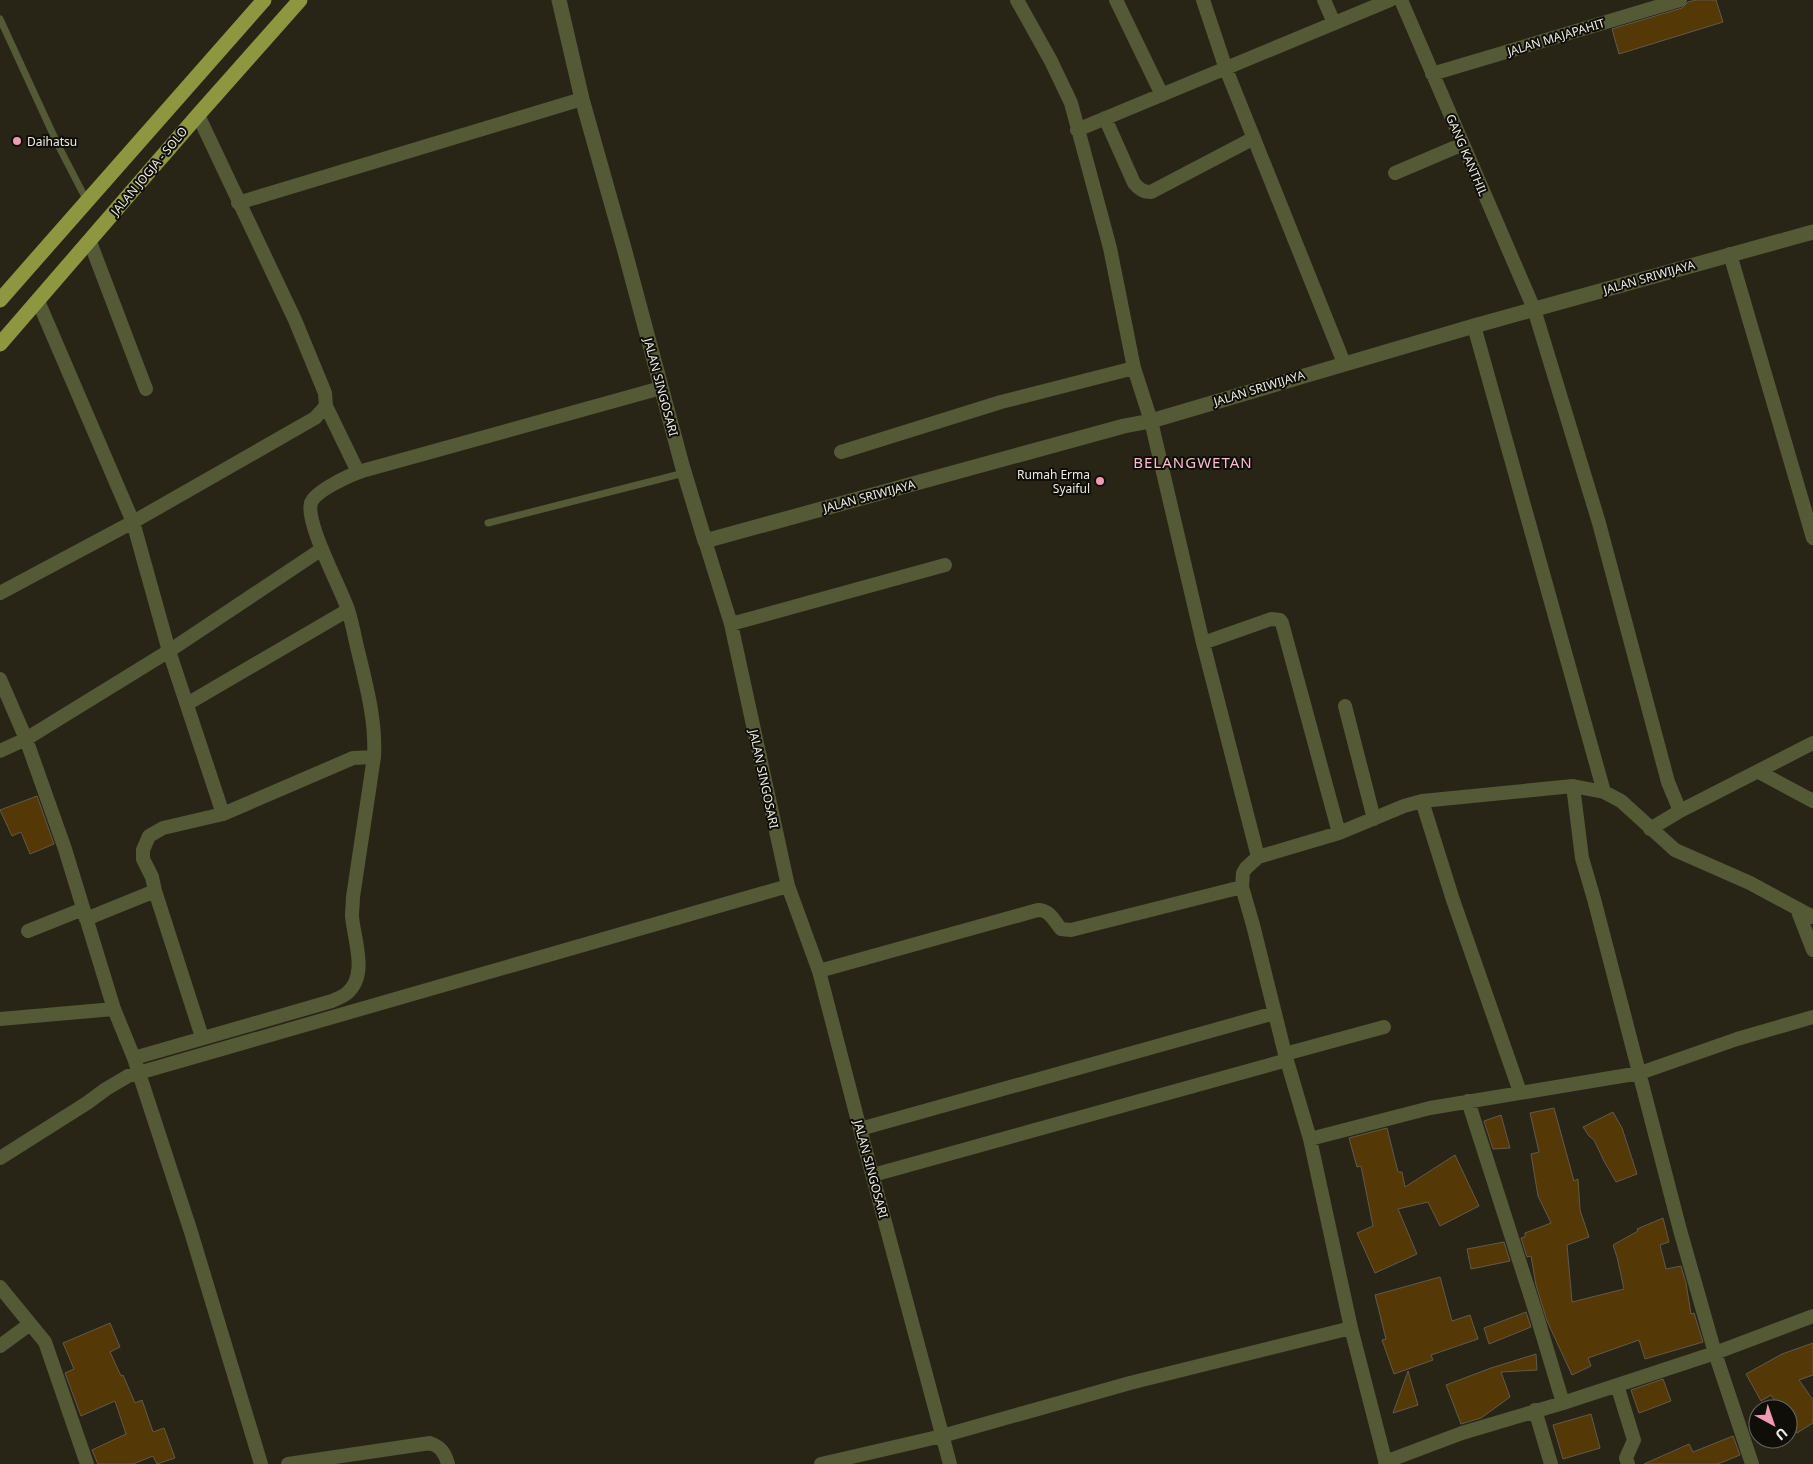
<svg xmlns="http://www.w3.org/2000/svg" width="1813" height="1464" viewBox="0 0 1813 1464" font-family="'Noto Sans',sans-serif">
<rect width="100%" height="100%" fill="#282516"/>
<path fill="#543907" stroke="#62594b" d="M1696,0H1716L1723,22L1619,54L1612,29L1682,8L1688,2Z
M37,796L54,844L30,854L21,832L12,836L0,810Z
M1554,1108L1574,1181L1578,1179L1580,1210L1589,1237L1567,1245L1572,1302L1624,1289L1617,1257L1613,1245L1638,1231L1637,1229L1663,1218L1669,1242L1660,1245L1666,1269L1681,1266L1686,1283L1691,1314L1694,1313L1703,1342L1645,1359L1639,1340L1588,1358L1591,1366L1572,1375L1547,1321L1536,1285L1531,1256L1527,1257L1521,1238L1525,1237V1233L1551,1223L1538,1196L1531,1154L1539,1152L1530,1113Z
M1613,1112L1622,1128L1637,1174L1616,1182L1604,1161L1594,1140L1589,1136L1583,1127Z
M1501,1115L1510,1148L1493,1149L1484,1121Z
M1387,1128L1398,1172H1402L1405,1187L1455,1155L1479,1206L1440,1226L1428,1202L1398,1209L1417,1254L1375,1273L1357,1233L1373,1226L1361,1166L1357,1167L1349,1138Z
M1504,1242L1510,1261L1471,1269L1467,1249Z
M1440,1277L1452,1321L1470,1315L1478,1339L1431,1355L1433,1360L1394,1374L1382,1340L1386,1339L1375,1295Z
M1526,1312L1531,1327L1489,1344L1484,1328Z
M110,1323L120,1347L110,1352L121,1376L123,1375L135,1403L142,1400L153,1432L164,1428L175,1458L157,1464L153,1456L133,1464H98L92,1450L126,1434L115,1401L81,1416L65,1373L74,1369L63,1343Z
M1813,1343V1375L1799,1380L1813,1400V1423L1797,1433L1788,1420V1409H1780L1771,1395L1761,1401L1746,1374L1782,1354Z
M1536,1354L1537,1370L1501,1372L1510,1397L1481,1418L1461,1424L1446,1385L1491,1368Z
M1408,1371L1418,1405L1393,1413Z
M1663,1379L1671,1401L1639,1413L1631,1390Z
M1591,1414L1600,1448L1563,1459L1553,1425Z
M1733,1436L1740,1455L1718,1464H1644L1689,1444L1693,1452Z"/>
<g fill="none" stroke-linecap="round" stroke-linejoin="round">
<path stroke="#545936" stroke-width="7" d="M0,19L58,145L87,201
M488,523L684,473"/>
<path stroke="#545936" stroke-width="14" d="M1017,0L1051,61L1071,103L1110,248L1134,368L1151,421L1203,643L1258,857L1246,868L1243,873L1242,887L1253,925L1285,1054L1310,1139L1351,1328L1386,1464
M1116,0L1162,95
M1203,0L1226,69L1344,363
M1324,0L1334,23
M1401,0L1534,309L1599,523L1668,782L1680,811L1650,829
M1432,74L1680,0
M1105,118L1134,183C1139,189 1143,192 1151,192L1254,138
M1077,130L1390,0
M1395,173L1463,144
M238,203L582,99
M90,242L146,389
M1730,254L1813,538
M38,301L133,522L169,651L223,814
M1474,326L1604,792
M326,406L358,472
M841,452L1001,402L1134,368
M705,541L731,624L788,886L819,971L860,1129L950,1464
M0,593L133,522L315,418L326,406L325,393L295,320L198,115
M731,624L945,565
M1203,643L1271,619L1280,620L1282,623L1339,833
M0,679L26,739L65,849L114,1009L134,1058L191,1232L261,1464
M187,704L348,610
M1345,706L1374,819
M0,751L26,739L169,651L322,549
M1759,772L1813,801
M1573,786L1582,858L1594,899L1680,1230L1715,1353L1752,1464
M1422,801L1453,900L1520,1092
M1680,811L1813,743
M1258,857L1339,833L1404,806L1422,801L1573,786L1604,792L1621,801L1675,850L1750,883L1813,917
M155,891L202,1037
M1797,909L1813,950
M86,919L155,891L152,877L143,859V850L149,836L163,828L223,814L353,758L374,757C376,722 367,688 359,655C355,640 353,625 348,610C341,588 305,523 311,503C315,491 350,475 362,471L661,388
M28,931L83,909
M819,971L1038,910C1050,910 1054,921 1061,929L1071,930L1242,887
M0,1019L114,1009
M1285,1054L1384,1027
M134,1058L332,1001C336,999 342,997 346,994C369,976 354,941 352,916C352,910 353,903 353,897L374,757
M1468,1101L1536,1313L1563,1403
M860,1129L1275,1013
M1310,1139L1430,1108L1640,1073L1737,1039L1813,1017
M0,1158L87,1103L106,1089L128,1076L788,886
M873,1175L1287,1060
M0,1287L45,1342L87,1464
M0,1346L30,1324
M1617,1385L1634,1440L1626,1458L1628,1464
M1535,1410L1551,1464
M1385,1462L1462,1433L1563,1403L1715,1353L1813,1316
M288,1464L430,1443C441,1447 445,1453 448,1464
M821,1464L942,1436L1130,1383L1351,1328"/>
<path stroke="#545936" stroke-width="15" d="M559,0L582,99L624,248L682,465L705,541L1124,426L1151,421L1474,326L1813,232"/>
<path stroke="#8c9740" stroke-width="15" d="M0,300L264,0
M0,344L198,115L300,0"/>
</g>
<g fill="#f19ab3" stroke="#0f0e08" stroke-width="2">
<circle cx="17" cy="141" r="5"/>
<circle cx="1100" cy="481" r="5"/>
</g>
<g text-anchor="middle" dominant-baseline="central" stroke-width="4" stroke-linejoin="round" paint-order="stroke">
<g font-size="12" fill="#efede3" stroke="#0f0e08">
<text transform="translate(1556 37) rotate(-17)">JALAN MAJAPAHIT</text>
<text transform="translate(1467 155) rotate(67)">GANG KANTHIL</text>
<text transform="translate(149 171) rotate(-50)">JALAN JOGJA - SOLO</text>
<text transform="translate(1649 277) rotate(-16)">JALAN SRIWIJAYA</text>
<text transform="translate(661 387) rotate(75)">JALAN SINGOSARI</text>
<text transform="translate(1259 388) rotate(-17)">JALAN SRIWIJAYA</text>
<text transform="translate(869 496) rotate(-15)">JALAN SRIWIJAYA</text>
<text transform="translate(764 779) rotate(78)">JALAN SINGOSARI</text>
<text transform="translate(871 1169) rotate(75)">JALAN SINGOSARI</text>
</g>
<g font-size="12" fill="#efede3" stroke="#0f0e08" text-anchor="start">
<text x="27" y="141">Daihatsu</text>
<text x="1090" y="474" text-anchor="end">Rumah Erma<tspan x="1090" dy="14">Syaiful</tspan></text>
</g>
<g font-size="15" letter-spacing="1" fill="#febcce" stroke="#0f0e08">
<text x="1193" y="462">BELANGWETAN</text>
</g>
</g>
<g transform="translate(1773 1424) rotate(140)"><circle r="24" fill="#0f0e08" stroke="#696760"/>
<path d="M0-4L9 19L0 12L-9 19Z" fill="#f19ab3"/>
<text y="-8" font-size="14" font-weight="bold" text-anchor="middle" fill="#efede3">U</text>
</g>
</svg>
